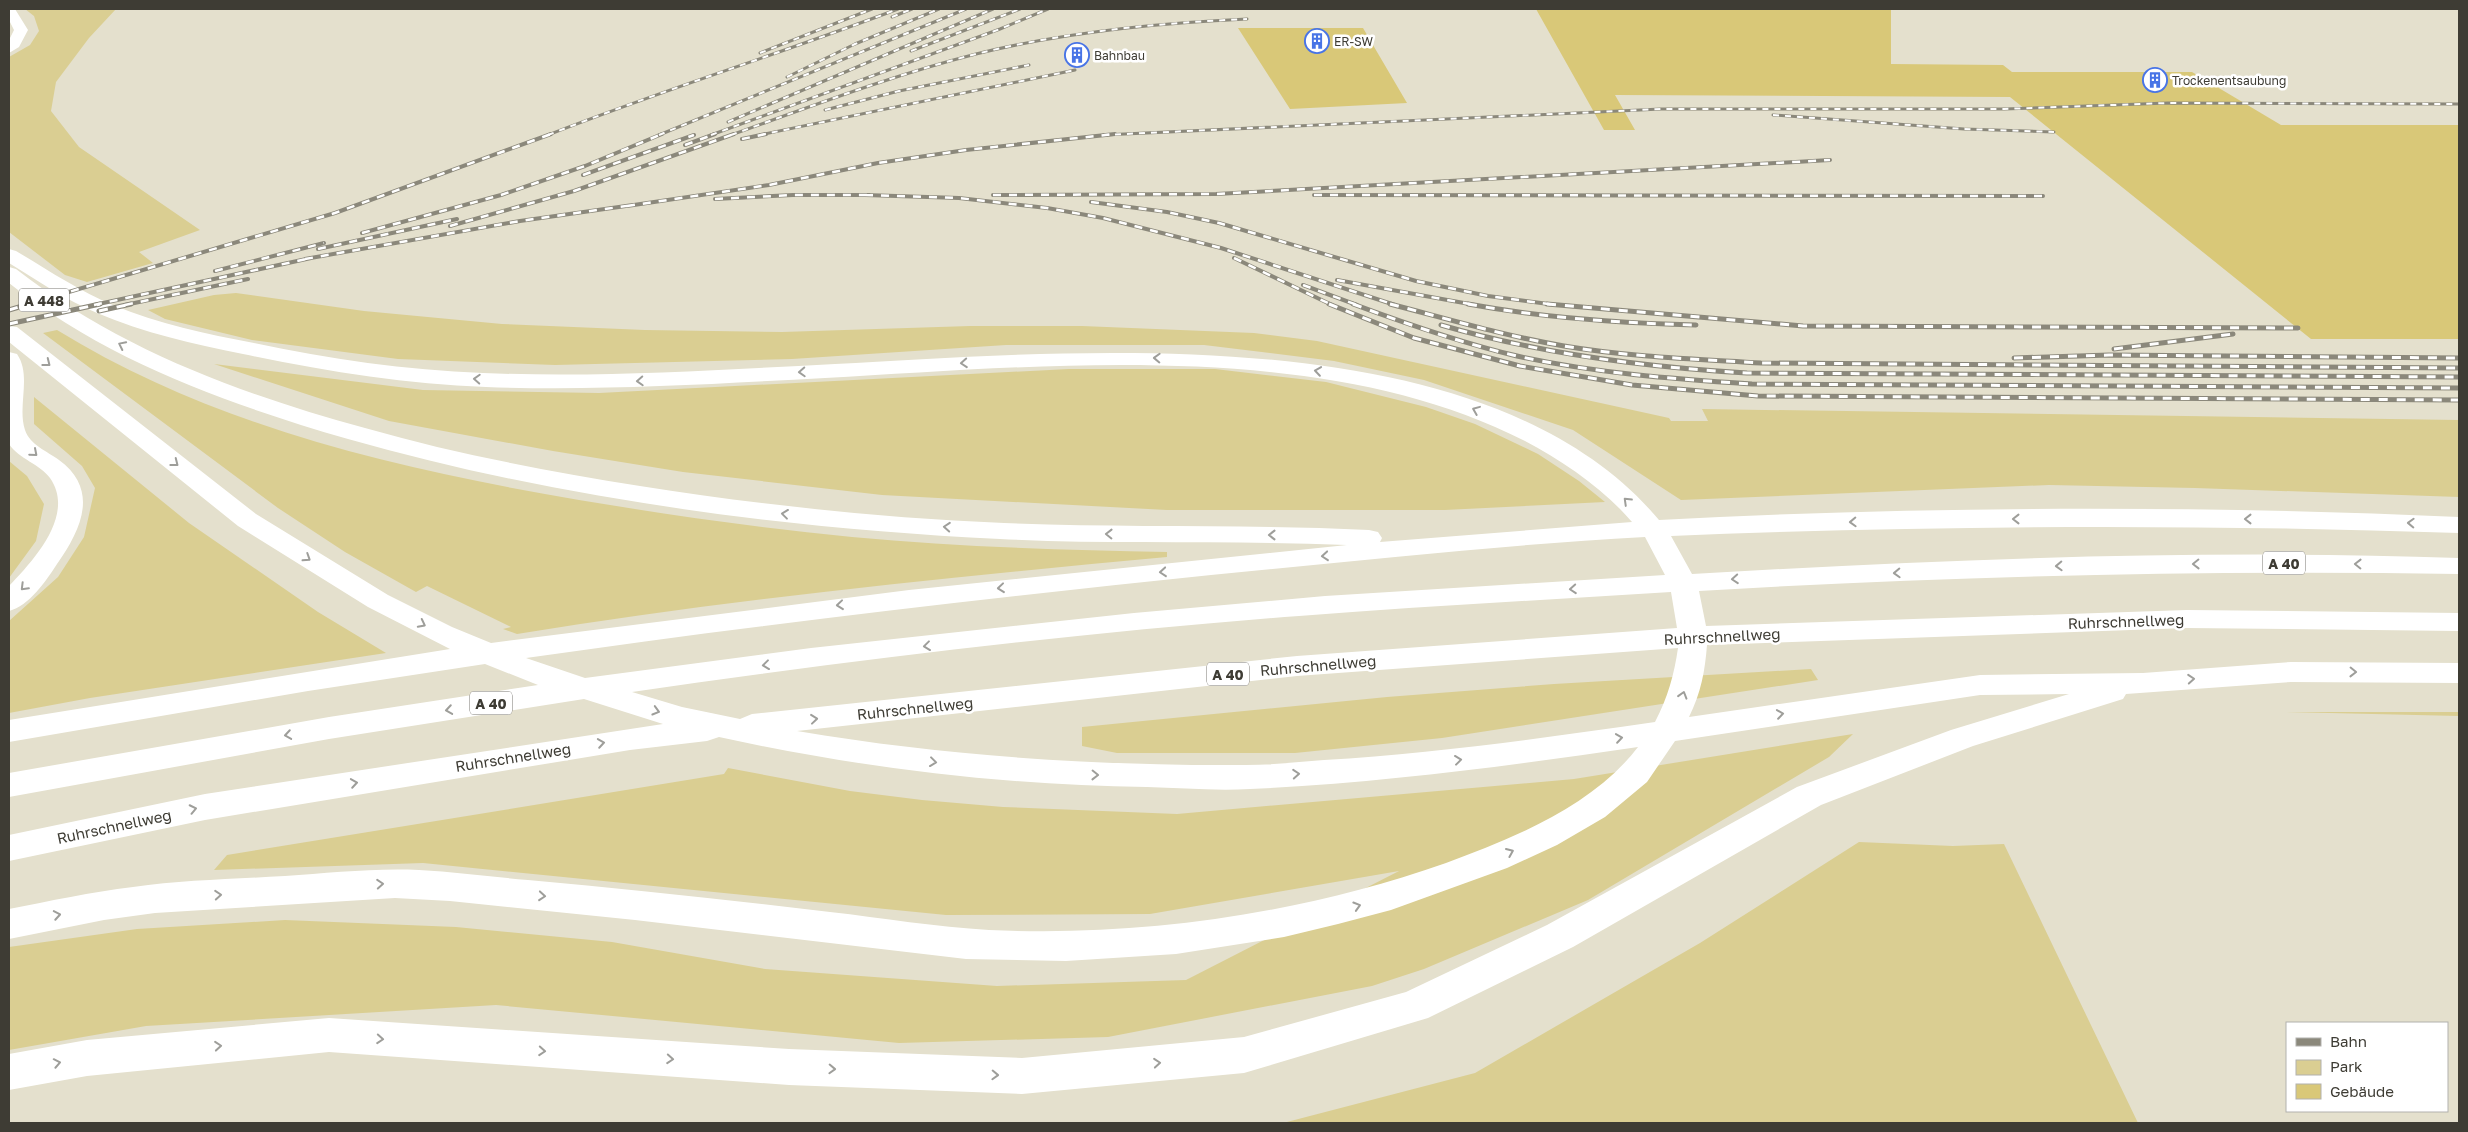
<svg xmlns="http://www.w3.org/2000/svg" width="2468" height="1132" viewBox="0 0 2468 1132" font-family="'Golos Text',sans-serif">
<rect width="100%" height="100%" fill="#e4e0cd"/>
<path fill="#dace92" d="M25,9H116L89,38L56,82L51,111L79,147L200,230L139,252L153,263L87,282L65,275L9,232V57L30,45L39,31L34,16Z
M236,293L364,311L502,324L645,330L782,332L970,326H1082L1254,333L1317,341L1669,418L1671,421H1708L1702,409L2459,420V497L2195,488L2049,485L1681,500L1573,430L1424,380L1334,361L1204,345H1006L792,359L555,365L398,359L252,340L165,319L148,310L214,295Z
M57,330C215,427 398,469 579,500C669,515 760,528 852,537C957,547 1062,550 1167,552V557C950,577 733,599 517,634L503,629L511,627L427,586L416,592L345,552L278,508L43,333Z
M214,364L423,390L599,393L1069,369H1215L1326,382L1426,407L1475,424L1538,454L1579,481L1605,502L1445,510H1167L882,495L683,472L553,451L389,421Z
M34,397L189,523L318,612L386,653L90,698L9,713V621L58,577L84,537L95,488L82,466L34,424Z
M9,461L27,476L44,504L36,541L9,578Z
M1811,669L1818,680L1442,738L1295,753H1117L1082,746V727L1387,697L1554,684Z
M2285,712H2459V716Z
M1853,734L1829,757L1588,900L1424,969L1372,986L1108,1037L899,1043L496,1005L146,1026L9,1050V947L137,929L285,920L456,927L612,942L765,969L997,986L1186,980L1399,871L1150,914L946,915L423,863L214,870L227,855L724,774L728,768L850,791L922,800L1003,807L1177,814L1574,779Z
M1859,842L1953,846L2004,844L2138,1123H1283L1475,1073L1700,943Z"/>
<path fill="#d9c878" d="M1536,9H1891V64L2003,65L2012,72H2192L2281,125H2459V339H2311L2010,97L1615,95L1635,130H1604Z
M1238,28H1363L1407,103L1290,109Z"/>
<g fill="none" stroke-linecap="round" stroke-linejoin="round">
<path fill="#fff" fill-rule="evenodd" d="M9,9H15L28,30L19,47L9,53V40L14,30L9,20Z
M9,249L16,251C48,270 79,291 113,305C159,324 206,334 254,343C329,359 406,370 483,373C601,378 718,370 835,364C1077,351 1486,314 1659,520C1925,506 2193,505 2459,517V533C2196,524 1934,525 1671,536L1692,574C1947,559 2203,549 2459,558V574C2205,570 1952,576 1699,591L1706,626L2187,610L2459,613V631L2187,628L1707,645C1705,671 1701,693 1689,717L1980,675L2143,673L2291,662L2459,663V683L2291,682L2126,694L2123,699L1973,746L1821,805L1573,947L1428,1018L1244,1073L1022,1094L789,1085L329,1052L87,1076L9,1090V1054L87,1040L329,1018L789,1049L1022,1058L1244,1037L1406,992L1547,925L1797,787L1951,730L2069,694L1980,695L1675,741L1647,782L1605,817L1557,845L1507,868L1391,910L1338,924L1284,937L1176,954L1066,961L966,959L635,920L450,901L395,898L155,913L104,920L9,939V909C50,901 91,892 133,887C183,880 234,879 285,876C329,873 374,868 419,870C456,872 492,877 528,880C629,889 730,900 830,912C883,918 936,927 989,930C1142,937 1301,914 1446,863C1514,838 1593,806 1638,747C1509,766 1380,783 1250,789C1216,791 1181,788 1147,787C1002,785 860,768 719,737L707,741L630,750L205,820L9,861V835L205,794L663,724L584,699L329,739L9,797V773L329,717L538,685L485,664L308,691L9,742V720L450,649L368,607L238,526L9,342V326L17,327L256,514L388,595L452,627L491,643L909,590L1347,545C1231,540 1115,545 1000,539C781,528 559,499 348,439C228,404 107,361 9,283V267L16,269C118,349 241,394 365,428C455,454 548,471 640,486C760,505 882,518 1004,523C1125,528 1247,524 1369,530L1378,532L1382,538L1380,542L1632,522C1603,488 1564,462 1525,441C1323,337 1044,366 825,378C712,384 599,391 486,387C405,384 323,371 243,354C194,344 144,333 97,313C66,300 38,281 9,263ZM1645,537L1665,575L1325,596L1134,613L811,648L585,678L526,658C754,625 982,599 1211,575C1355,561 1500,545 1645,537ZM1671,592L1677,628L1297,656L752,714L740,719L682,707L632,692C853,660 1076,633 1299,616C1423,606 1547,600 1671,592ZM1678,648C1674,675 1668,697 1655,722C1545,738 1435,753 1324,760C1298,762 1272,765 1246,765C1095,766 945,756 797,731L1297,676Z
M9,352L17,354C32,376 17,406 25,430C30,445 47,451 59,460C100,490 81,530 57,564C46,581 29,606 9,611V586C33,561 76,515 50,478C40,464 19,459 9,444Z"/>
<defs>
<path id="rail-far2" d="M892,17L912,9
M911,51L1020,9
M760,53L872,9
M787,77L855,44L939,9
M825,110L899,91L1029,65
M1773,115L1964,129L2054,132
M728,122L993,9
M548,135C663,90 782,53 898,9
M659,135L966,9
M711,135L1000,29L1048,9
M731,135C812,106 893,75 976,54C1065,32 1156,23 1247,19
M760,135L1075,70
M1103,135L1661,109H2004L2168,103L2459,104"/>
<path id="rail-far1" d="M742,139L766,134
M685,145L715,134
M583,175L694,135
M865,195L959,198L1047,208L1103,218L1221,248L1395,305
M993,195L1216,194L1830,160
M1314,195L2043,196
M715,199L793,195H870
M1091,202L1167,212L1219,223L1416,281L1488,296L1556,305
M627,206L769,185L878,163L966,150L1115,134
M450,226L574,191L734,134
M362,233L501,195L585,166L662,134
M318,249L457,219
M1234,258L1332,305
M305,259L520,221L633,205
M215,271L324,243
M1337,280L1475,305
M1303,285L1357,305
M25,305L335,213L551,134
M94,305L311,258
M125,305L248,279"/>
<path id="rail" d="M1329,304L1414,338L1520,366L1632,385L1758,396L2459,400
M1353,304C1407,324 1461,343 1517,356C1594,373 1673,379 1752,384L2459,388
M1390,304C1448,319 1505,336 1564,346C1629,357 1695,359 1761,363L2459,368
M1468,304C1544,318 1619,323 1696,325
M1547,304L1803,326L2298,328
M9,310L29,304
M99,311L131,304
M9,324L100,304
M1441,325C1541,354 1643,367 1747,373L2459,377
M2114,349L2233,334
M2014,358L2109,355L2459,358"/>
</defs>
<use href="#rail-far2" stroke="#8b887b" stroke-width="3"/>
<use href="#rail-far1" stroke="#8b887b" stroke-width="4"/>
<use href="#rail" stroke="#8b887b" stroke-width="5"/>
<use href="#rail-far2" stroke="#fff" stroke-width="2" stroke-dasharray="6" stroke-linecap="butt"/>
<use href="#rail-far1" stroke="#fff" stroke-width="2.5" stroke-dasharray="8" stroke-linecap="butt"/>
<use href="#rail" stroke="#fff" stroke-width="3" stroke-dasharray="9" stroke-linecap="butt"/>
</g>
<defs><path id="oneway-chevron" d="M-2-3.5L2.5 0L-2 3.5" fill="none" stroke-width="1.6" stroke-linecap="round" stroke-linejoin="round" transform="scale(1.25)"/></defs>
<g stroke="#9e9e9a">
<use href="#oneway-chevron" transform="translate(122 345) rotate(-154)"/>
<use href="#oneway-chevron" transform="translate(1157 358) rotate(-178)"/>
<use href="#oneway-chevron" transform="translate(47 363) rotate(38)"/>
<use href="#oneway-chevron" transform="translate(964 363) rotate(176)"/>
<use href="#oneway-chevron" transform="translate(1318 371) rotate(-172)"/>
<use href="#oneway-chevron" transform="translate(802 372) rotate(177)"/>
<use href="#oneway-chevron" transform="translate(477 379) rotate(-177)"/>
<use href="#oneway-chevron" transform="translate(640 381) rotate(177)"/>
<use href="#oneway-chevron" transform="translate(1476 410) rotate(-158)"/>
<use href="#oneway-chevron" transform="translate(34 453) rotate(41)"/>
<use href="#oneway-chevron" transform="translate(175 463) rotate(38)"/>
<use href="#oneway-chevron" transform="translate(1627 501) rotate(-136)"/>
<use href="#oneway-chevron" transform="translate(785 514) rotate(-173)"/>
<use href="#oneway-chevron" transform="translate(2016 519) rotate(-180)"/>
<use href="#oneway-chevron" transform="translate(2248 519) rotate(-180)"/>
<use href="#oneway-chevron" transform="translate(1853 522) rotate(178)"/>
<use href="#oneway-chevron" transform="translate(2411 523) rotate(-178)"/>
<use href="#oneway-chevron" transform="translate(947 527) rotate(-176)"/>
<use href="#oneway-chevron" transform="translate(1109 534) rotate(-179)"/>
<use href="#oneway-chevron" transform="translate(1272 535) rotate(-180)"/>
<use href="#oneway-chevron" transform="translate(1325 556) rotate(175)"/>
<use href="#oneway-chevron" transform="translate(307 558) rotate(33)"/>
<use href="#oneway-chevron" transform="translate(2196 564) rotate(179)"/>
<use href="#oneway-chevron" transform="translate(2358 564) rotate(-179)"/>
<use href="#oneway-chevron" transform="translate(2059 566) rotate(178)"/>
<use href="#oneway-chevron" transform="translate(1163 572) rotate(175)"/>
<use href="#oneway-chevron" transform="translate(1897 573) rotate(178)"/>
<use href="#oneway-chevron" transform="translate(1735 579) rotate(176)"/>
<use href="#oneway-chevron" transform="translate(24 587) rotate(135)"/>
<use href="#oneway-chevron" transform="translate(1001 588) rotate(174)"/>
<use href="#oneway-chevron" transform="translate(1573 589) rotate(176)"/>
<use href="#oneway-chevron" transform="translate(840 605) rotate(174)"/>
<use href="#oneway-chevron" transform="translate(422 624) rotate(27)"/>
<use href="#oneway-chevron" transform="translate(927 646) rotate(173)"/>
<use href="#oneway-chevron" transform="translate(766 665) rotate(173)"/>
<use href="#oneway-chevron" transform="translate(2353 672) rotate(1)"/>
<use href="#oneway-chevron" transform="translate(2191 679) rotate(-4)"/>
<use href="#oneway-chevron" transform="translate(1683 695) rotate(-73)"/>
<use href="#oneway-chevron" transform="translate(449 710) rotate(171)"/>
<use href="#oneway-chevron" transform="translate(656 711) rotate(16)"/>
<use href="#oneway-chevron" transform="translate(1780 714) rotate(-8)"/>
<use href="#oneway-chevron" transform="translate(814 719) rotate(-6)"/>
<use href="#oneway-chevron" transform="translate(288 735) rotate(171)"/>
<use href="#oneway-chevron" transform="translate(1619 738) rotate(-8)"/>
<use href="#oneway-chevron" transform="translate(601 743) rotate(-9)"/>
<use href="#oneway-chevron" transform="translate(1458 760) rotate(-7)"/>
<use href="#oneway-chevron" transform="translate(933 762) rotate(7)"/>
<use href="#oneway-chevron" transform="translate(1296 774) rotate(-4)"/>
<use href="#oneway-chevron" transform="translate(1095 775) rotate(1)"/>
<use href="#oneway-chevron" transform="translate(354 783) rotate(-9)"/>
<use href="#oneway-chevron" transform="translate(193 809) rotate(-12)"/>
<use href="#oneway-chevron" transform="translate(1510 852) rotate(-23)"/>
<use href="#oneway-chevron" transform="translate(380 884) rotate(-4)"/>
<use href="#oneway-chevron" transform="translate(218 895) rotate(-4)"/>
<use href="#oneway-chevron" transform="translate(542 896) rotate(5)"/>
<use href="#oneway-chevron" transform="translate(1357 906) rotate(-17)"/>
<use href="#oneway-chevron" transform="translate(57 915) rotate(-10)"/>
<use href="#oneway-chevron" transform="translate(380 1039) rotate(4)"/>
<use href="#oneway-chevron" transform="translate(218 1046) rotate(-5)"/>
<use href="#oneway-chevron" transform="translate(542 1051) rotate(4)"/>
<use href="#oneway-chevron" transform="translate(670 1059) rotate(4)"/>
<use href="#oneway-chevron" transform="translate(57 1063) rotate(-11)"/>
<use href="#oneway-chevron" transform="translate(1157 1063) rotate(-5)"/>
<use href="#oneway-chevron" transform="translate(832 1069) rotate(2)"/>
<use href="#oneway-chevron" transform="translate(995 1075) rotate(2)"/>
</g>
<defs>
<symbol id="building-ring" viewBox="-11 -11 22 22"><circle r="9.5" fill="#fff" stroke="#4874e6" stroke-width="1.5"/><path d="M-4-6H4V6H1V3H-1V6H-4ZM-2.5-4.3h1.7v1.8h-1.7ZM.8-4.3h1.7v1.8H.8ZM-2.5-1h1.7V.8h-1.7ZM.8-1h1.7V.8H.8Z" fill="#4874e6"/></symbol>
</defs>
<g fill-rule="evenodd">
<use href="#building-ring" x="1303" y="27" width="28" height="28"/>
<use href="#building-ring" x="1063" y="41" width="28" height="28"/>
<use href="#building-ring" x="2141" y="66" width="28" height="28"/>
</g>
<g text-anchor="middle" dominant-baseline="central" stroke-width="5" stroke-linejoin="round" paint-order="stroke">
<g font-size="12" fill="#3e3c34" stroke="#fff" text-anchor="start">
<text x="1334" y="41">ER-SW</text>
<text x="1094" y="55">Bahnbau</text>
<text x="2172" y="80">Trockenentsaubung</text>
</g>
<g fill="#fff" stroke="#787671" stroke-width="1">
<rect x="19" y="288.5" width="50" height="23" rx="4"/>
<rect x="2263" y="551.5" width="42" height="23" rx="4"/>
<rect x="1207" y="662.5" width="42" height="23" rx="4"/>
<rect x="470" y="691.5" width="42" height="23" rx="4"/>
</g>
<g font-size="14" font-weight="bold" fill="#3e3c34">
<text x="44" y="300">A 448</text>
<text x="2284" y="563">A 40</text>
<text x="1228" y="674">A 40</text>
<text x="491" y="703">A 40</text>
</g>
<g font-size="15" fill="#3e3c34" stroke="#fff">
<text transform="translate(2126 621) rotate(-2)">Ruhrschnellweg</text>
<text transform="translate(1722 636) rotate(-3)">Ruhrschnellweg</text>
<text transform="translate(1318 665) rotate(-5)">Ruhrschnellweg</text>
<text transform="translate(915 708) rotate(-6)">Ruhrschnellweg</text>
<text transform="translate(513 757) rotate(-9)">Ruhrschnellweg</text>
<text transform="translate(114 826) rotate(-12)">Ruhrschnellweg</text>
</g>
</g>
<rect width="2468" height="1132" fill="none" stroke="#3e3c34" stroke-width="20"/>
<rect x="2286" y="1022" width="162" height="90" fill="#ffffff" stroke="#b2b1ae"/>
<rect x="2296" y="1038" width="25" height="8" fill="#8b887b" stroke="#b2b1ae"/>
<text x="2330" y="1047" font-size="15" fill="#3e3c34">Bahn</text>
<rect x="2296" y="1060" width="25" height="15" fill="#dace92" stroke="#b2b1ae"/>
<text x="2330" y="1072" font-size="15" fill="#3e3c34">Park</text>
<rect x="2296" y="1084" width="25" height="15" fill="#d9c878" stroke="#b2b1ae"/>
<text x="2330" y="1097" font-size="15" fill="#3e3c34">Gebäude</text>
</svg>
